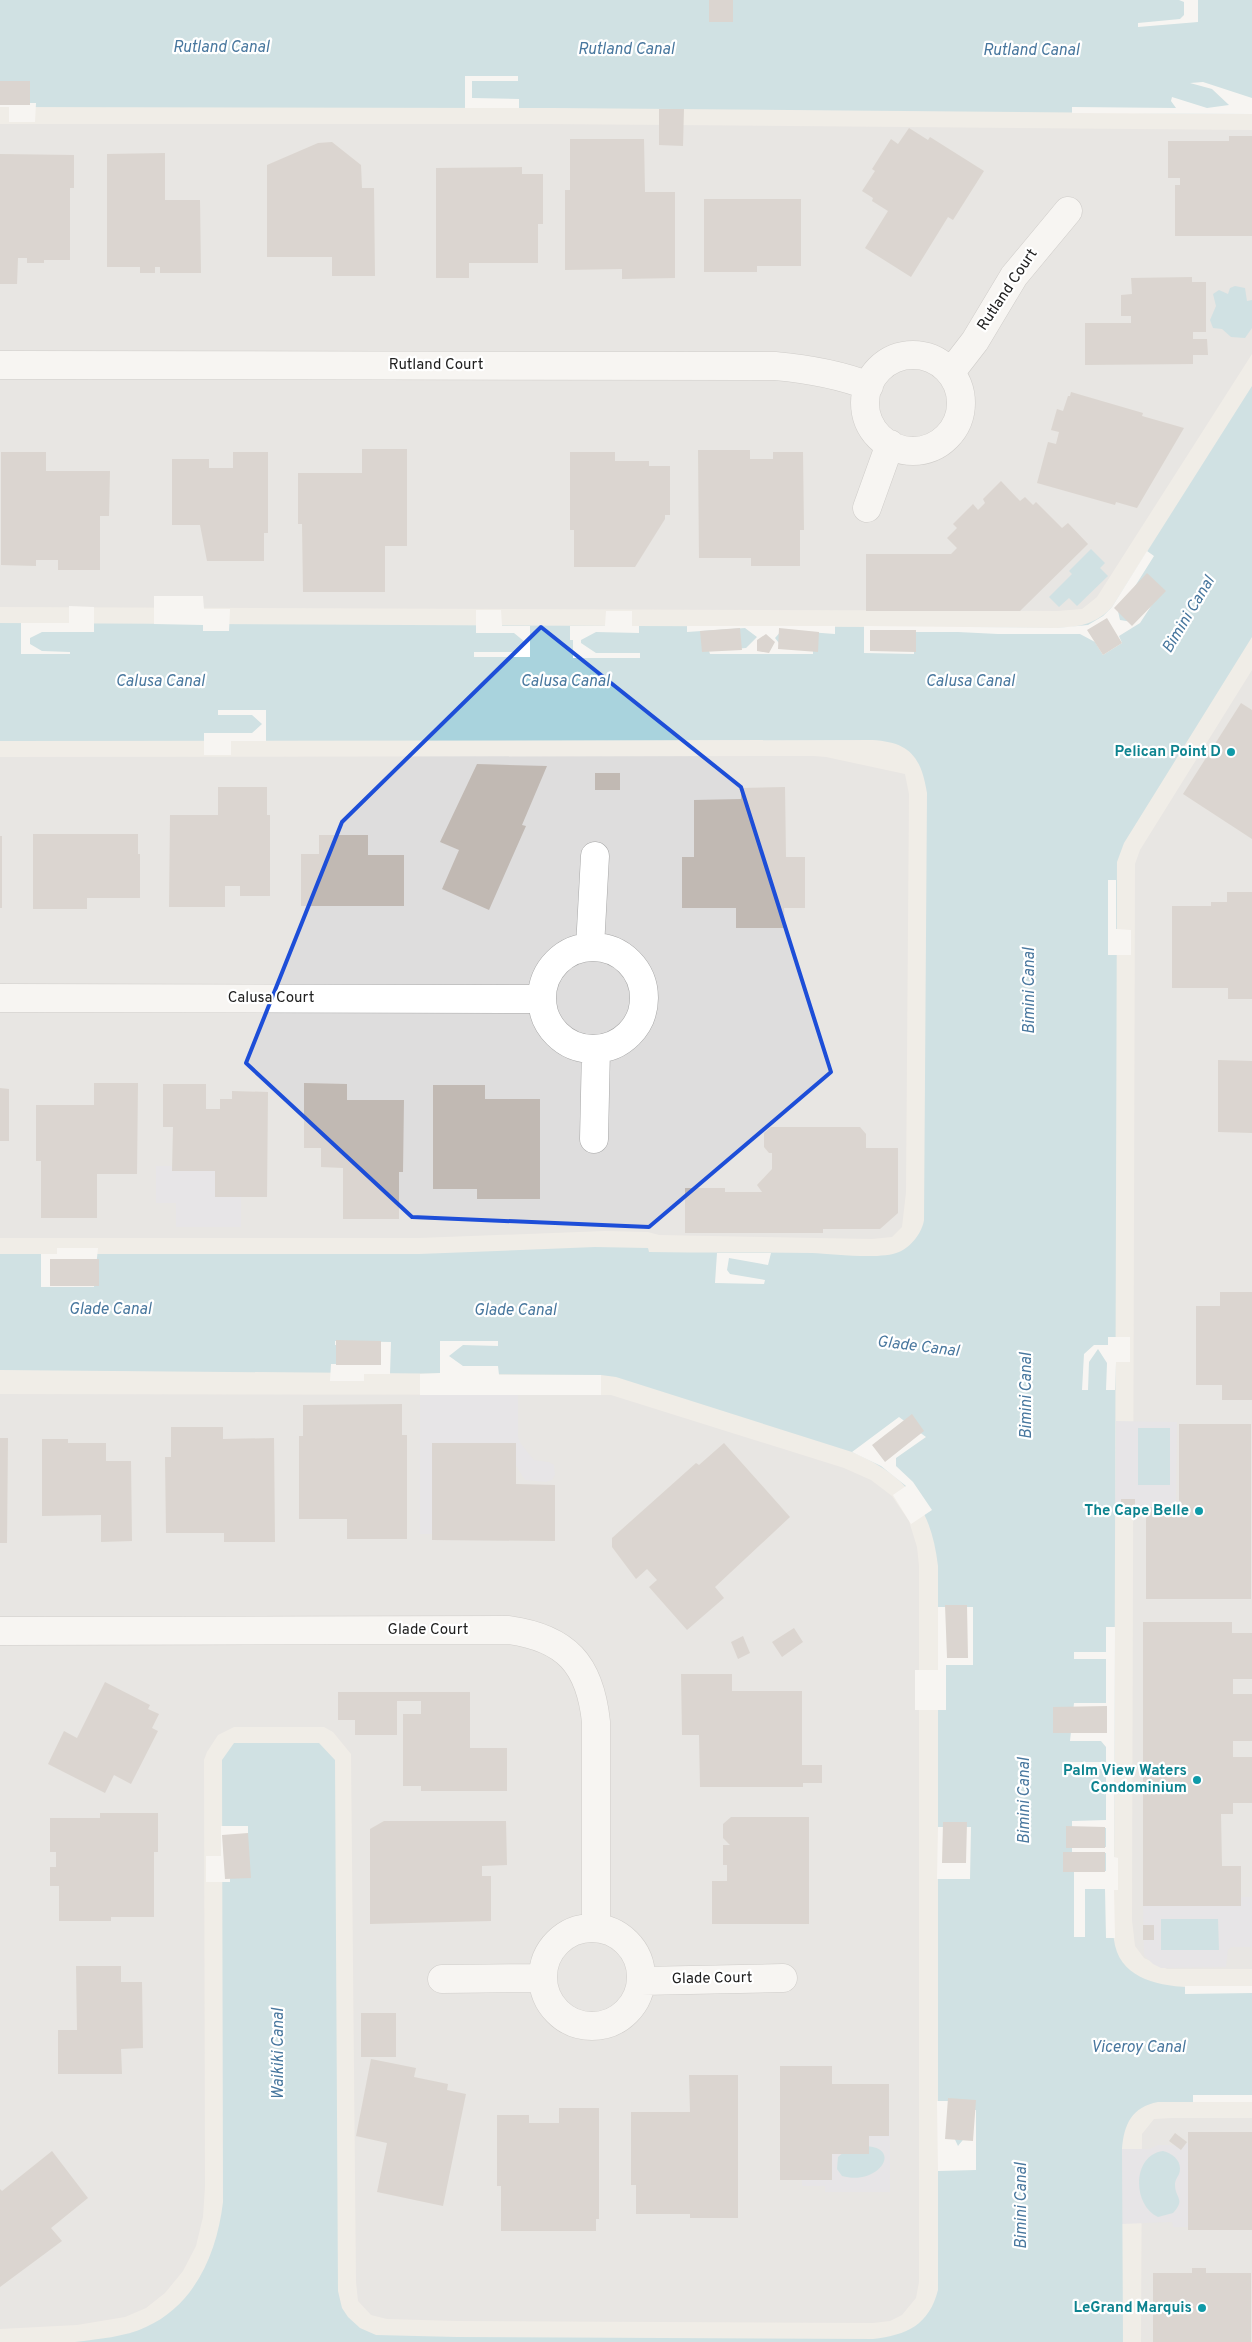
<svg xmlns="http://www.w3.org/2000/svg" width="1252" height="2342" viewBox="0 0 1252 2342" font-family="Overpass,sans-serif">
<rect width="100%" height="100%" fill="#f0ede7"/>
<path fill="#dedddd" d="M0,124H549L1252,130V354L1097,597L1082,609L1057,611L0,607Z
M1252,670V1969H1167L1144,1958L1135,1946L1132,1920L1135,864L1140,850Z
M814,756L826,757L905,774L909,794L906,1192L902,1227L892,1237L872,1239L659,1235L648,1232L605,1231L419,1238H0V757Z
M0,1394L611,1395L844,1468L871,1480L892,1496L909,1521L917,1547L919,1566V2282L916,2298L902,2315L890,2321L873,2323L457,2321L387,2319L371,2315L358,2301L356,2282L351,1754L333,1732L324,1727H234L218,1735L207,1752L204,1760L205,2187L203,2217L196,2246L183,2271L165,2293L146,2308L125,2317L77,2325L0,2329Z
M1172,2118H1252V2342H1141L1142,2134L1154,2119Z"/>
<path fill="#dbdce6" d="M156,1166H172L173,1171H215V1197H241V1227H176V1203H156Z
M420,1395H518V1437L521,1444L534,1460L549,1462L554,1465L555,1475L552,1480L546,1482L525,1480L516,1466V1443H432V1534H420Z
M1116,1421L1177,1422L1176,1507L1115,1510Z
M1241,1897H1252V1947H1232L1228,1950L1226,1967L1161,1968L1153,1964L1144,1955L1143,1906H1241Z
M889,2131H890V2192H825V2186H802V2180H832V2136H888Z
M1188,2142V2227H1173L1172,2222L1122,2224V2149H1150L1158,2145H1175L1181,2150Z"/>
<path fill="#a9d3dd" d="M0,0H1252V114L554,108L0,107Z
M1235,286L1245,288L1247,301L1252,300V328L1245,338L1231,337L1222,329L1213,328L1210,320L1216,306L1213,294L1219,290L1228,294L1230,288Z
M1252,386V637L1124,843L1117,862L1114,1890C1114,1909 1110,1933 1117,1952C1135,1998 1213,1986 1252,1986V2102H1158C1132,2107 1124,2124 1122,2149L1123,2342H75C98,2339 125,2337 146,2327C195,2305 217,2253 223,2202L222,1760L234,1743H319L335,1760L338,2291L342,2308L348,2317L360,2328L376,2335L457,2337L873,2339C907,2335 929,2325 938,2290V1566C931,1506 906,1475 852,1452L616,1377L601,1375L0,1370V1254H419L595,1247L648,1248L649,1252C703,1253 758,1252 812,1253C833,1254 881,1260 899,1252C911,1247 922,1233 924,1220L927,793C921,757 910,742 872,740L0,741V623L1057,628C1080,627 1096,624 1112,607Z
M1091,549L1105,563L1100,568L1108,576L1077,606L1069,598L1059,607L1049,597L1072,574L1069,571Z
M1138,1428H1170V1485H1138Z
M1161,1919H1218L1219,1950H1161Z
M860,2146C906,2144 880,2187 842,2176L837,2169L838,2157L845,2151Z
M1163,2151C1174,2154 1183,2162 1179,2174C1177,2178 1175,2180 1175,2185C1175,2198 1186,2199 1173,2213L1158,2217C1132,2205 1132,2155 1163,2151Z"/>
<path fill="#fff" d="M1179,0H1198V22L1138,27V23L1180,19L1184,15V2Z
M465,76H518V81H472V98L519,99V108H465Z
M1203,82L1252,98V114L1072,113V107L1176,108L1171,101L1172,97L1207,108L1229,105L1212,89L1190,83Z
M0,103H36L35,122H9V107H0Z
M1147,551L1154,556L1132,591L1117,607L1120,620L1132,622L1157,597L1140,623L1119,636L1122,643L1103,655L1095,642L1080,634H998L958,632H878L870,641L878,649L914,650V654L864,653V626L1057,628L1088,625L1103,616L1112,607Z
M154,596H203L204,609H230L229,631H203V625L154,624Z
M69,606L94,607V632H42L30,638V644L42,651L70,652V654H21V623H69Z
M476,610H501L502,626H530V657H474V652H514L525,642L514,633H476Z
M606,611H632V626H639V633L596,632L581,640V643L596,653H640V658H573V640H570V626H605Z
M687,626H835V634L782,630L775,638L782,647L813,650V654H710L709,651L746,648L757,637L745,628L687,632Z
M218,710H266V741H231V755H204V733H252L262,724L252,715H218Z
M1108,880H1116V929L1131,930V955H1108Z
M57,1248H98L94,1287H41V1254H57Z
M717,1253H771L768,1265L729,1258L727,1270L730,1274L765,1280L764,1284L715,1283Z
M1108,1337H1130V1362H1116L1115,1390H1106L1107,1363L1098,1349L1089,1362L1088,1390H1082L1084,1354L1094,1345H1108Z
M335,1341L391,1342L390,1374H364V1381H330L331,1364H376L377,1345H335Z
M440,1341H498V1346L463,1345L449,1356L463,1366H498L499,1375H601V1395H420V1374L440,1373Z
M899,1417L926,1437L896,1458V1466L913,1482L932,1510L911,1524L893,1495L906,1486L881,1466L852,1452Z
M938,1607H973V1665H946V1710H915V1670H938Z
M1106,1627H1115L1114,1857L1118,1858V1890H1114L1115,1938H1106L1105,1889H1085V1937H1074V1871H1106V1853H1072V1847H1106V1828H1072V1821L1106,1820V1769H1071V1762H1106V1747L1101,1741H1070L1074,1703H1106V1659H1074V1652H1106Z
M221,1826H248V1868H230V1882H206V1856H221Z
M938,1827H971L970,1879H937Z
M1185,1986H1252V1993L1185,1994Z
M1193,2095H1252V2102H1193Z
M937,2101H953L950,2129L958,2146L970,2131L973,2110H976V2170L938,2171Z"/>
<path fill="#c1b9b3" d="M709,0H733V22H709Z
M0,81H30V105H0Z
M659,109H684L683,146L659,145Z
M909,128L928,140L930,137L984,171L953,220L948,217L911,277L865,248L888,211L872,201L873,198L862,191L875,171L872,169L891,139L898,144Z
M1229,136H1252V236H1175V185H1180V178H1168V141H1229Z
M570,139H644L645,192H675V278L622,279V269L565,270V190H570Z
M332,142L361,165L362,188H374L375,276H332V257H267V165L318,143Z
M165,153V200H200L201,273H160V267H155V273H140V267H107V154Z
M0,154L74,155V188H70V260H44V263H27V258H18L17,284H0Z
M522,167V174H543V224H538V263H469V278H436V168Z
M704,199H801V266H757V272H704Z
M1192,277V282H1206V332H1193V339H1207L1208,355H1193V364L1085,365V323H1131V316H1121V295L1132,294L1131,278Z
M1071,392L1143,413L1142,416L1184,428L1137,508L1116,502L1115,505L1037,483L1048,442L1056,444L1059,432L1051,430L1057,409L1063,411L1068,396H1070Z
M362,449H407V546H385V592H303L302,524H298V473H362Z
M698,450H750V459H773V452H803L804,530H800V566H751V558H699Z
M1,452H46V471H110L109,516H100V570H58V560H36V566L1,565Z
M233,452H268V533H264V561H207L200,525H172V459H209V468H233Z
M570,452H615V461H649V466H670V515H665V519L635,567H574V530H570Z
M1001,481L1020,501L1025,497L1033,505L1036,502L1062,528L1068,523L1088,544L1020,611H866V554H951L957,548L947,538L957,528L953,524L973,504L978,510L985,503L983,499Z
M1147,573L1166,591L1132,626L1114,608Z
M1107,618L1122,643L1103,655L1087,630Z
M740,628L742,650L702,652L700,631Z
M779,628L819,632L818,652L778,649Z
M870,630H916V652L870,651Z
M766,634L775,642L769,653L757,651V640Z
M1241,703L1252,710V839L1183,794Z
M477,764L547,766L522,825L526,826L489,910L442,889L459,850L440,842Z
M595,773H620V790H595Z
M218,787H267V815H270V896H240V886H225V907H169L170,815H218Z
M785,787L786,857H805V908H784L785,928H736V908H682V857H694V800L741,799V788Z
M33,834H138V854H140V898H87V909H33Z
M319,835H368V855H404V906H301V854H319Z
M0,836H2V908H0Z
M1227,892H1252V999H1228V988H1172V906H1211V902H1227Z
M1218,1060L1252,1061V1133L1218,1132Z
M94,1083H138L137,1174H97V1218H41V1161H36V1105H94Z
M304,1083L347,1084V1100H404L403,1172H399V1219H343V1168L321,1167V1148H304Z
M163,1084H206V1109H220V1099H232V1091L268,1092L267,1197H215V1171H172L173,1127H163Z
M433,1085H485V1099H540V1199H477V1189H433Z
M0,1088L9,1089V1141H0Z
M771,1127H860L866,1134V1148H898V1213L880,1229H823V1233H685V1188H725V1192H762L757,1185L772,1169V1153H769L764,1147V1133Z
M50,1259H99V1286H50Z
M1220,1292H1252V1400H1222V1385H1196V1306H1220Z
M336,1340L381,1341V1365H336Z
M402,1404V1435H407V1539H347V1519H299V1436H303V1405Z
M912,1414L924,1431L885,1462L872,1445Z
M1179,1424H1251V1599H1146V1507H1179Z
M171,1427H223V1439L274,1438L275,1542H224V1533H166L165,1457H171Z
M0,1438H8L7,1543H0Z
M42,1439H68V1443H106V1461H131L132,1541L101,1542V1515L42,1516Z
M432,1443H516V1484L555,1485V1541L432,1540Z
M724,1443L790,1517L715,1587L724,1598L687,1630L649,1587L657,1580L647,1569L636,1579L612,1547V1538L696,1463L699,1465Z
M1121,1499H1135V1510H1121Z
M945,1605H967L968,1658H947Z
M1143,1622H1232V1633H1252V1679H1233V1694H1252V1741H1233V1757H1252V1803H1233V1814H1221L1222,1866H1241V1906H1143Z
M794,1628L803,1642L782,1657L772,1642Z
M743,1636L750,1653L738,1659L731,1642Z
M681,1674H732V1691H802V1765H822V1783H803V1787H700L699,1735H682Z
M105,1682L150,1705L148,1709L159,1714L152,1728L158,1731L131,1784L114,1775L105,1793L48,1764L64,1731L77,1738Z
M338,1692H470V1748H507V1791H421V1786H403V1714H421V1701H397V1735H355V1720H338Z
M1107,1706V1733H1053V1707Z
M100,1813H158V1852H154V1917H111V1921H59V1886H50V1867H56V1852H50V1818H100Z
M731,1817H809V1924H712V1881H727V1865H723V1845H730L723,1838V1824Z
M384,1821H506L507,1865L482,1866V1876H491V1921L370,1924V1829Z
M943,1822H967L966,1863H942Z
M1066,1826L1105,1827V1848H1066Z
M248,1833L251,1878L225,1879L222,1835Z
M1063,1852H1105V1872H1063Z
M1143,1925H1154V1940H1143Z
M76,1966H121V1982H142L143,2048L121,2049L122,2074H58V2030H77Z
M361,2013H396V2057H361Z
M371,2059L416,2068L414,2077L448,2084L447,2090L466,2094L443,2206L377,2192L387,2143L356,2136Z
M780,2066H832V2084H889V2136H869V2154H832V2180H780Z
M689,2075H738V2218H690V2214H636V2185H631V2112H690Z
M948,2098L976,2100L973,2141L945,2139Z
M559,2108H599V2219H596V2231H501V2186H497V2115H529V2123H559Z
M1188,2132H1252V2230H1188Z
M1175,2133L1187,2142L1181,2150L1169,2141Z
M52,2151L88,2198L51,2228L62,2241L0,2287V2189L2,2191Z
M1192,2268H1206V2273H1251V2342H1153V2273H1192Z"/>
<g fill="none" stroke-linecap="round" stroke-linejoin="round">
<defs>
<path id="minor" d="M865 403a48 48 0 1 1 96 0a48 48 0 1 1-96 0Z
M0,365L775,366C808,369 838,374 869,386
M951,372L975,341L1014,276L1068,211
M867,508L890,444
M590,947L595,856
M542 998a51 51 0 1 1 102 0a51 51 0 1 1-102 0Z
M0,998L541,999
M594,1139L596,1049
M0,1631L509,1630C566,1638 590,1664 596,1722V1927
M543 1977a49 49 0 1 1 98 0a49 49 0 1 1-98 0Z
M442,1979L543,1978
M641,1981L783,1978"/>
</defs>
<use href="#minor" stroke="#a7a7a7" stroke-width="29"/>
<use href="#minor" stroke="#fff" stroke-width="28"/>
</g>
<path d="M0 0H1252V2342H0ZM541,627L741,787L831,1072L649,1227L412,1217L246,1063L342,822Z" fill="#f0ede7" fill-opacity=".55" fill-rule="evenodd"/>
<path fill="none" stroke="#1d4ed8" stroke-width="4" stroke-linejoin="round" d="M541,627L741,787L831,1072L649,1227L412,1217L246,1063L342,822Z"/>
<g fill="#0f9aa8" stroke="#fff" stroke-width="2">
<circle cx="1231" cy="752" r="5"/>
<circle cx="1199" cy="1511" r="5"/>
<circle cx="1197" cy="1780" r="5"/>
<circle cx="1202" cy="2308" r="5"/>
</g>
<g text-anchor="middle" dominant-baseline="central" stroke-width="4.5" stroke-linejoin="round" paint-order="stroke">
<g font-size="15" fill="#202020" stroke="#fff">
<text transform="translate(1008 290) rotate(-56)">Rutland Court</text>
<text x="436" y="365">Rutland Court</text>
<text x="271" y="998">Calusa Court</text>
<text x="428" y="1630">Glade Court</text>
<text transform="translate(712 1979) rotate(-1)">Glade Court</text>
</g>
<g font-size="15" font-weight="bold" fill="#0d838f" stroke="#fff" text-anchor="end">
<text x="1221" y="752">Pelican Point D</text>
<text x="1189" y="1511">The Cape Belle</text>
<text x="1187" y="1771">Palm View Waters<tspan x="1187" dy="17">Condominium</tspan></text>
<text x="1192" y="2308">LeGrand Marquis</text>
</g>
<g font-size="16" font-style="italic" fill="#48779e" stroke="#fff">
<text x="221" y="48">Rutland Canal</text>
<text x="626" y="50">Rutland Canal</text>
<text x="1031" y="51">Rutland Canal</text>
<text transform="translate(1189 615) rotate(-59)">Bimini Canal</text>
<text x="160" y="682">Calusa Canal</text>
<text x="565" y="682">Calusa Canal</text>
<text x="970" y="682">Calusa Canal</text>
<text transform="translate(1030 991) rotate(-90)">Bimini Canal</text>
<text x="110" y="1310">Glade Canal</text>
<text x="515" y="1311">Glade Canal</text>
<text transform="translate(918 1347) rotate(7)">Glade Canal</text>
<text transform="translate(1027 1396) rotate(-90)">Bimini Canal</text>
<text transform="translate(1025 1801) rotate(-90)">Bimini Canal</text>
<text x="1138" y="2048">Viceroy Canal</text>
<text transform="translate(279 2054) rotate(-90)">Waikiki Canal</text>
<text transform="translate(1022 2206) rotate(-90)">Bimini Canal</text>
</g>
</g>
</svg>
